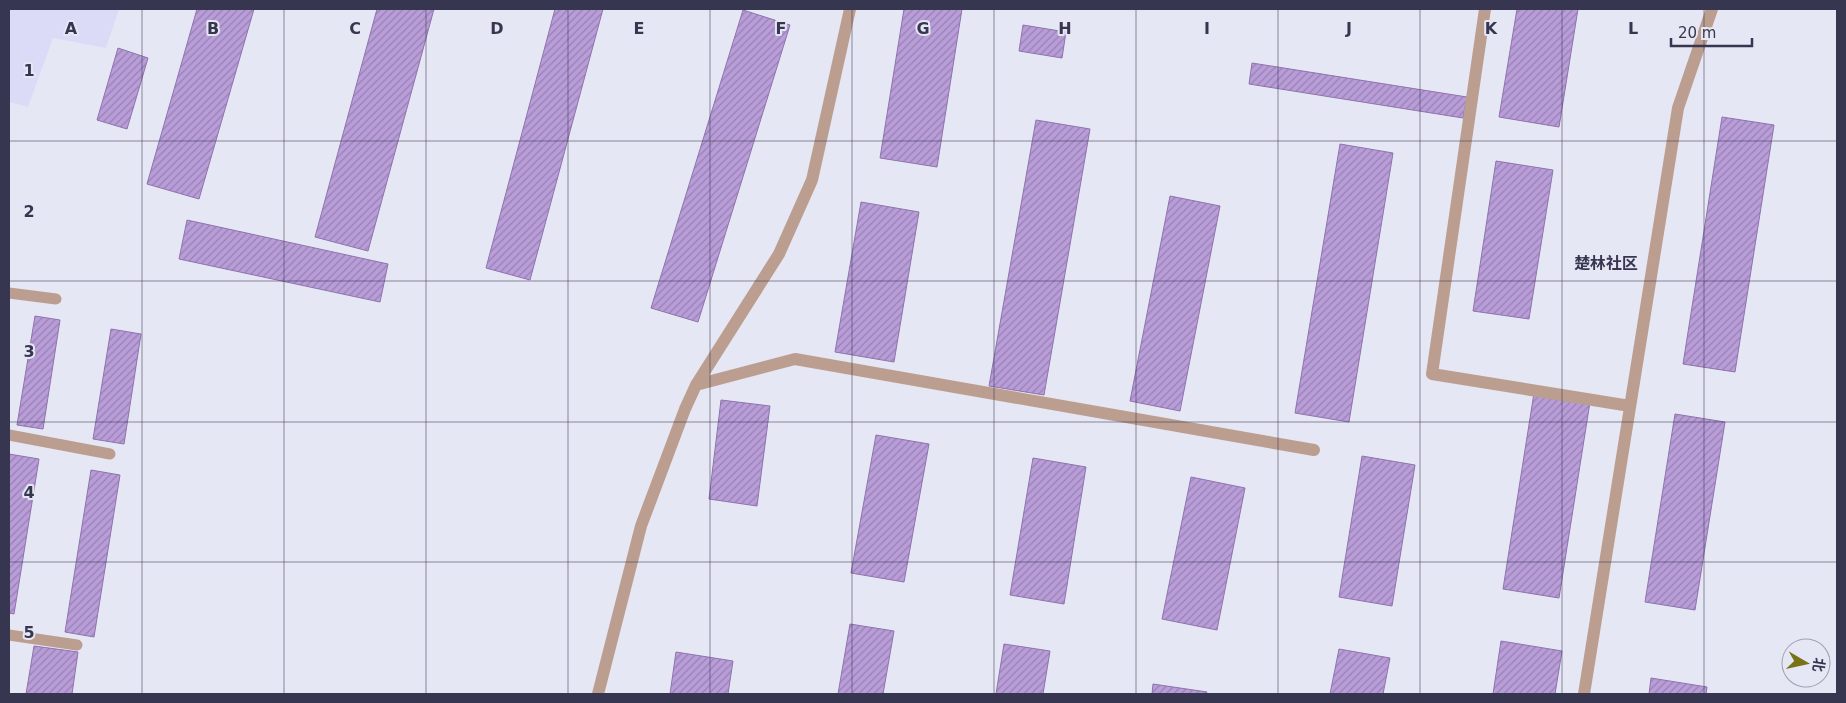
<svg xmlns="http://www.w3.org/2000/svg" width="1846" height="703" viewBox="0 0 1846 703" font-family="'DejaVu Sans','Noto Sans SC',sans-serif">
<defs>
<pattern id="building-hatch" width="6" height="6" patternUnits="userSpaceOnUse" patternTransform="scale(1.25)"><rect width="6" height="6" fill="#b99dd9"/><path d="M-1 1l2-2M0 6l6-6M5 7l2-2" fill="none" stroke="#9781b2"/></pattern>
</defs>
<rect width="100%" height="100%" fill="#e6e7f4"/>
<path fill="#dbdbf8" d="M9,9H119L106,48L53,38L28,107L9,102Z"/>
<path fill="url(#building-hatch)" stroke="#8e73ac" d="M197,9H254L199,199L147,184Z
M377,9H434L368,251L315,237Z
M555,9H603L530,280L486,268Z
M904,9H962L937,167L880,158Z
M1517,9H1578L1559,127L1499,117Z
M743,10L790,25L698,322L651,308Z
M1023,25L1066,32L1062,58L1019,51Z
M118,48L148,58L127,129L97,120Z
M1252,63L1467,97L1463,118L1249,84Z
M1722,117L1774,125L1735,372L1683,364Z
M1036,120L1090,129L1044,395L989,386Z
M1340,144L1393,153L1349,422L1295,413Z
M1496,161L1553,170L1529,319L1473,311Z
M1170,196L1220,206L1180,411L1130,401Z
M861,202L919,212L894,362L835,352Z
M187,220L388,264L380,302L179,259Z
M35,316L60,320L43,429L17,425Z
M111,329L141,334L124,444L93,439Z
M1534,393L1590,402L1559,598L1503,589Z
M721,400L770,406L757,506L709,499Z
M1675,414L1725,422L1695,610L1645,602Z
M876,435L929,444L904,582L851,573Z
M9,454L39,459L14,614L9,613Z
M1362,456L1415,465L1392,606L1339,597Z
M1033,458L1086,467L1064,604L1010,595Z
M91,470L120,475L94,637L65,632Z
M1191,477L1245,488L1217,630L1162,619Z
M850,624L894,631L883,694H838Z
M1501,641L1562,651L1555,694H1493Z
M1004,644L1050,651L1043,694H996Z
M34,646L78,652L72,694H26Z
M1339,649L1390,658L1383,694H1330Z
M676,652L733,661L728,694H670Z
M1651,678L1707,687L1706,694H1649Z
M1153,684L1207,692L1206,694H1152Z"/>
<g fill="none" stroke-linecap="round" stroke-linejoin="round">
<path stroke="#bc9e90" stroke-width="11" d="M9,293L56,299
M9,435L110,454
M9,635L77,645"/>
<path stroke="#bc9e90" stroke-width="12" d="M1485,9L1432,374L1630,406
M696,385L795,359L1314,450
M598,694L641,526L685,409L696,385L779,254L812,180L850,9
M1584,694L1678,108L1712,9"/>
</g>
<path fill="none" stroke="#373650" stroke-width="1" stroke-opacity="0.55" d="M142,9V694M284,9V694M426,9V694M568,9V694M710,9V694M852,9V694M994,9V694M1136,9V694M1278,9V694M1420,9V694M1562,9V694M1704,9V694M9,141H1837M9,281H1837M9,422H1837M9,562H1837"/>
<g text-anchor="middle" dominant-baseline="central" stroke-width="4" stroke-linejoin="round" paint-order="stroke">
<g font-size="16" font-weight="bold" fill="#373650" stroke="#e6e7f4">
<text x="1606" y="263">楚林社区</text>
</g>
</g>
<g font-size="16" text-anchor="middle" font-weight="bold" fill="#373650" stroke="#e6e7f4" stroke-width="4" stroke-linejoin="round" paint-order="stroke">
<text x="71" y="34">A</text>
<text x="213" y="34">B</text>
<text x="355" y="34">C</text>
<text x="497" y="34">D</text>
<text x="639" y="34">E</text>
<text x="781" y="34">F</text>
<text x="923" y="34">G</text>
<text x="1065" y="34">H</text>
<text x="1207" y="34">I</text>
<text x="1349" y="34">J</text>
<text x="1491" y="34">K</text>
<text x="1633" y="34">L</text>
<text x="29" y="76">1</text>
<text x="29" y="217">2</text>
<text x="29" y="357">3</text>
<text x="29" y="498">4</text>
<text x="29" y="638">5</text>
</g>
<rect width="1846" height="703" fill="none" stroke="#373650" stroke-width="20"/>
<g transform="translate(1806 663) rotate(99)"><circle r="24" fill="#e6e7f4" stroke="#a0a0b2"/>
<path d="M0-4L9 19L0 12L-9 19Z" fill="#787316"/>
<text y="-8" font-size="14" font-weight="bold" text-anchor="middle" fill="#373650">北</text>
</g>
<path d="M1671 38v8h81v-8" fill="none" stroke="#373650" stroke-width="2.5"/>
<text x="1678" y="38" font-size="15" fill="#373650" stroke="#e6e7f4" stroke-width="4" paint-order="stroke">20 m</text>
</svg>
